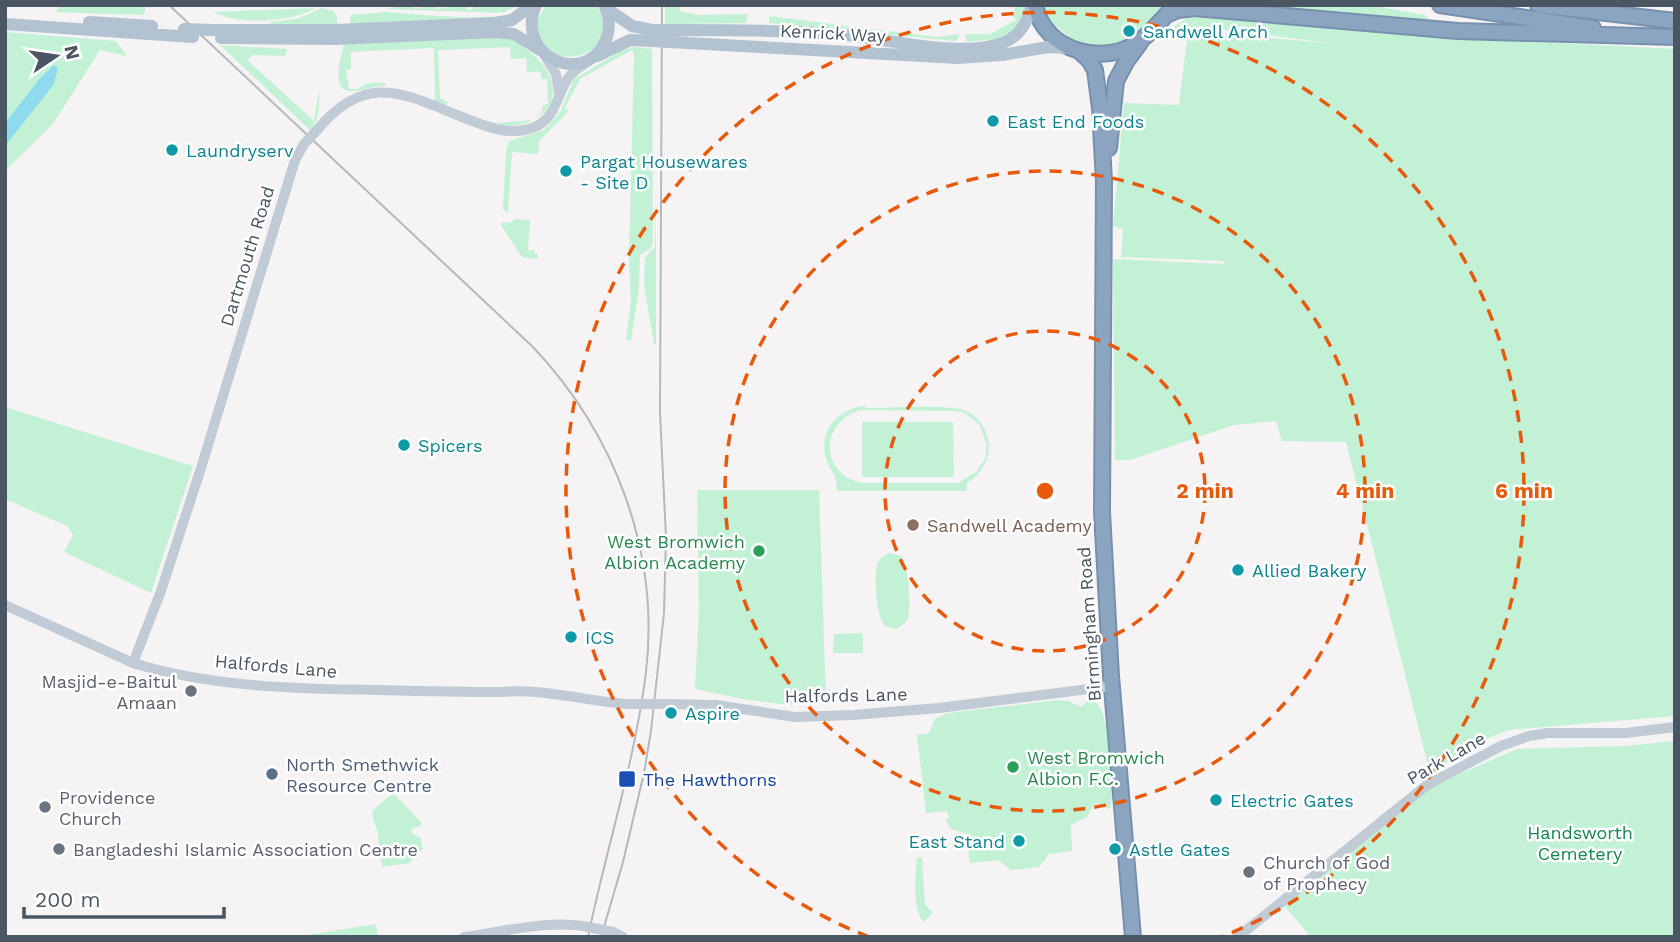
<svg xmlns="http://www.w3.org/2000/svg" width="1680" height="942" viewBox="0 0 1680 942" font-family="'Work Sans',sans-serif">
<rect width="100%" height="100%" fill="#f5f3f3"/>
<path fill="#c3f1d5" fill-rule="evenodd" d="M61,5H146L144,15L55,12Z
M408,5H413L414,9L435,5L436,9L467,5L468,10L473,9V5H519L502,13L386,9Z
M545,5H596C630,59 538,79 537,24C537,16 544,12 545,5Z
M665,5H680V11L697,15L748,14L746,23L665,24Z
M1015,5H1027L1017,28L1001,38L967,42L965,34H990L1016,20L1013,16Z
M1042,5H1166L1136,35L1134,28L1126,27L1124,36L1127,42C1104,52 1091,49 1069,40L1068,36L1058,27H1055L1050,23Z
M1227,5H1370L1425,15L1433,23Z
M316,8C292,22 239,26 214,12Z
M322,8L334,11L337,17V25H272L270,22L297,19Z
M387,12C417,14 487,22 512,13L506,18L349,25L351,15Z
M1191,15L1459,38L1675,49V716L1508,730L1473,745L1430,773L1346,442L1282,441L1276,421L1234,425L1130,460H1115L1113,259L1224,264L1225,261L1121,257L1123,229L1113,226L1124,103L1179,105L1188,31L1338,44L1200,27L1187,28L1177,39L1162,35Z
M769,16L936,37L960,34L956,41L769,23Z
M5,32L116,41L127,56L100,50L53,124L5,171Z
M507,36C523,46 543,59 550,77C565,115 518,135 488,121L496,123L534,120L541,113L543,105L548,104L547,79H541V72H527L526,58L511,59L510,47L438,50L440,98L448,102L446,105L435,101L434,48L351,52V69L346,70L349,89H357L367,83H385V86C372,86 363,91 352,91C329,92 342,55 344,43Z
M220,45L287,49L285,56L253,55L247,60L314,121L319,90C320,104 320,119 310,130Z
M634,47L652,49L653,243L650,249L640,255L639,288L631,341L626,340L631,300L629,260L634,55L632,50L580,79L565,108L569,111L539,141L538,154L512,152L508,213L503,209L506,151L509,141L544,130L560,112L574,79L621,51Z
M656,190V344H654L644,286L645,258L655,246Z
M514,219L530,220L528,250H534L535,254H538V259L522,257L501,225L502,222L511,223Z
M865,406L866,408C888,408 945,404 963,410C979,415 989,431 989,448C988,463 980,475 967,483V491H837C837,472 829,471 825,455C820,428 840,408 865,406ZM862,410L958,411L965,413L979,424L987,446L985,459L976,472L958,483H863C819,475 819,420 862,410Z
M5,407L193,466L151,593L64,552L73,535L67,526L5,499Z
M862,422H953L954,477H862Z
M697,490H819L826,700L788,705L742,699L695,689L699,611Z
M889,553L901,556C909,565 911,605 908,617C906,624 901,626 895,629L885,626C876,617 874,578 877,565C879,559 883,556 889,553Z
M861,633L863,636V653H833L834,634Z
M1091,697C1096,703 1101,707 1103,715C1109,733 1115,792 1110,809L1095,803L1087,817L1071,825L1072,851L1049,854L1039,867L1011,870L998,860L970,863L966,834L950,828L945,819L949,818L947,811L926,813L917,735L929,733L935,719L948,713L1058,700L1069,701L1081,707Z
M1675,741V937H1311L1283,904L1430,787L1517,749L1625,746Z
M393,793L421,822V826L412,829V834L420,837L423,849L414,856L410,863L382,867L377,830L372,815L373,810Z
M922,857L925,905L933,912L924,922C911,909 916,875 917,858Z
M376,924L378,937H295Z"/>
<path fill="#90daee" d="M54,65L58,68L54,84L5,146V123L41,77Z"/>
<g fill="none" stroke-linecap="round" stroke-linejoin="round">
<defs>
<path id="highway" d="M1035,5C1044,52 1106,68 1141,40C1153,31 1162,19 1172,9
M1440,5L1593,28
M1538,5L1675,21
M1166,15L1178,10L1194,8L1458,31L1675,37
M1079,51L1089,60L1095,70L1100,108L1104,182L1102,512L1111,676L1133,937
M1109,148L1116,81L1126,62L1140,43"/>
</defs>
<use href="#highway" stroke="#7690ad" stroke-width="18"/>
<path stroke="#c1cbd6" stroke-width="10" d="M544,54L556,74L559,93
M317,130C370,66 410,98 475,122C493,129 512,135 532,128C555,121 557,95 568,78C573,71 581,66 589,61
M5,605L133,663C211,687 297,689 378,690C419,691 460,692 501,692C543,688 585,701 627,704
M133,663L161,591L201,468L295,160L304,144
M667,704L716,705L795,717L853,715L939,708L1112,686
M613,932L623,937
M464,937C502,932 551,919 588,927
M1238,937L1427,785L1501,746L1529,736L1548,733H1626L1675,727"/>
<path stroke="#b3c2d1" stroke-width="12" d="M536,5C514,55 583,88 605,42C611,29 610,18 604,5
M606,8L632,26L652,30
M89,22L152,26
M5,24L193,37
M213,30H336L496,23L512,20L532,5
M669,30C728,30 787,30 845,35C890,39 963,59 1005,42C1021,35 1028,21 1032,5
M221,38L334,39L496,32L514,34L540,50
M669,42L958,58L1002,55L1048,47L1071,48
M597,56L630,40L652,41"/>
<use href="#highway" stroke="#8ba5c1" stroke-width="14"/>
<path stroke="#b5b8bd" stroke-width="2" d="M601,937L623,862L644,773L651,731L664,613L666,537L660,413L662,5"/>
<path stroke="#b5b8bd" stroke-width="2" d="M169,5L533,347C615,434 660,552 646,672C635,762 606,849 588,937"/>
<path stroke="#c1cbd6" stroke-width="10" d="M304,144L317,130
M627,704H667
M588,927L613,932"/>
<path stroke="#b3c2d1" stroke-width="12" d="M184,29L213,30
M652,30H669
M652,41L669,42"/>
</g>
<g fill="none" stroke="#e8590c" stroke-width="3.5" stroke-dasharray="12 9">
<circle cx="1045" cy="491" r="160"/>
<circle cx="1045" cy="491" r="320"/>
<path d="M869 937A479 479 0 1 1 1221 937"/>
</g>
<g fill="#0f9aa8" stroke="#fff" stroke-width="2.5">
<circle cx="1129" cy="31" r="7"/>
<circle cx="993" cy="121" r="7"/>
<circle cx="172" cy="150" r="7"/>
<circle cx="566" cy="171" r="7"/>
<circle cx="404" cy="445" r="7"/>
<circle cx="1238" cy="570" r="7"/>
<circle cx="571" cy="637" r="7"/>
<circle cx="671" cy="713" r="7"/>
<circle cx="1216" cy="800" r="7"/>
<circle cx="1019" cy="841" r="7"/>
<circle cx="1115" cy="849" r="7"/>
</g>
<circle fill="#8d6e63" stroke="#fff" stroke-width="2.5" cx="913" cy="525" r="7"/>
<g fill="#2e9e5b" stroke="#fff" stroke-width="2.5">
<circle cx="759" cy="551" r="7"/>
<circle cx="1013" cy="767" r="7"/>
</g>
<g fill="#6b7280" stroke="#fff" stroke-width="2.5">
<circle cx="191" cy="691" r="7"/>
<circle cx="45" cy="807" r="7"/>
<circle cx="59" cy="849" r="7"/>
<circle cx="1249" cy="872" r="7"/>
</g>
<circle fill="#5c6f8a" stroke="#fff" stroke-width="2.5" cx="272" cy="774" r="7"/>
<rect fill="#1a4fb4" stroke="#fff" stroke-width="2.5" x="618" y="770" width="18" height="18" rx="3.5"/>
<g text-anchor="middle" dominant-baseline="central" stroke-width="5" stroke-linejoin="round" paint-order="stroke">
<g font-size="18" fill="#0d838f" stroke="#fff" text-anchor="start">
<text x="1143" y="31">Sandwell Arch</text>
<text x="1007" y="121">East End Foods</text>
<text x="186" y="150">Laundryserv</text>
<text x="580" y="161">Pargat Housewares<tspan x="580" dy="21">- Site D</tspan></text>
<text x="418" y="445">Spicers</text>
<text x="1252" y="570">Allied Bakery</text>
<text x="585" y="637">ICS</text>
<text x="685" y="713">Aspire</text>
<text x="1230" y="800">Electric Gates</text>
<text x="1005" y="841" text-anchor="end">East Stand</text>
<text x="1129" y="849">Astle Gates</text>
</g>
<g font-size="18" fill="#4a5661" stroke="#fff">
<text transform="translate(833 33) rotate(3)">Kenrick Way</text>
<text transform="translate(247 256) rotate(-73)">Dartmouth Road</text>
<text transform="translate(1089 624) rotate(-94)">Birmingham Road</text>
<text transform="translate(276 666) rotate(5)">Halfords Lane</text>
<text transform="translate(846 695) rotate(-1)">Halfords Lane</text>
<text transform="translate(1446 758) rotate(-30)">Park Lane</text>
</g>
<g font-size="18" fill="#785e54" stroke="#fff" text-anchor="start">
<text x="927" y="525">Sandwell Academy</text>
</g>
<g font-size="18" fill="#27864d" stroke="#fff" text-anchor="end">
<text x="745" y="541">West Bromwich<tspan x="745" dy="21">Albion Academy</tspan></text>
<text x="1027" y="757" text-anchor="start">West Bromwich<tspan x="1027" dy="21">Albion F.C.</tspan></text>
</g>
<g font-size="18" fill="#5b616d" stroke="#fff" text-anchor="start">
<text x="177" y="681" text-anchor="end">Masjid-e-Baitul<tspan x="177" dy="21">Amaan</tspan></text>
<text x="59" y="797">Providence<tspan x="59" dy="21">Church</tspan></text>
<text x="73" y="849">Bangladeshi Islamic Association Centre</text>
<text x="1263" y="862">Church of God<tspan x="1263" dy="21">of Prophecy</tspan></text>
</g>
<g font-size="18" fill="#4e5e75" stroke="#fff" text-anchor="start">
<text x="286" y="764">North Smethwick<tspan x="286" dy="21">Resource Centre</tspan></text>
</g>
<g font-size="18" fill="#164399" stroke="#fff" text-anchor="start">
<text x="643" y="779">The Hawthorns</text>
</g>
<g font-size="18" fill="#17864f" stroke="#fff">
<text x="1580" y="832">Handsworth<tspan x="1580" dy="21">Cemetery</tspan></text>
</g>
</g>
<circle cx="1045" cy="491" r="10" fill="#e8590c" stroke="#fff" stroke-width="3.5"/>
<g font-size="21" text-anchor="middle" font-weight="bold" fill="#e8590c" stroke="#fff" stroke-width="5" stroke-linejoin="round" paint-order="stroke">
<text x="1205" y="498">2 min</text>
<text x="1365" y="498">4 min</text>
<text x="1524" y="498">6 min</text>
</g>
<rect width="1680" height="942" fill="none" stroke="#4a5661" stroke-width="14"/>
<g transform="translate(56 56) rotate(77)" stroke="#ffffff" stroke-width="5" paint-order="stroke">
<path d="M0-5L12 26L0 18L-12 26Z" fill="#4a5661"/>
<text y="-10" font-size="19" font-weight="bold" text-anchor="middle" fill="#4a5661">N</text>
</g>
<path d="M24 907v10h200v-10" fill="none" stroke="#4a5661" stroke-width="3.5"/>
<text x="35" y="907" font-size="21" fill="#4a5661" stroke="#ffffff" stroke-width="5" paint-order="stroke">200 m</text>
</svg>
